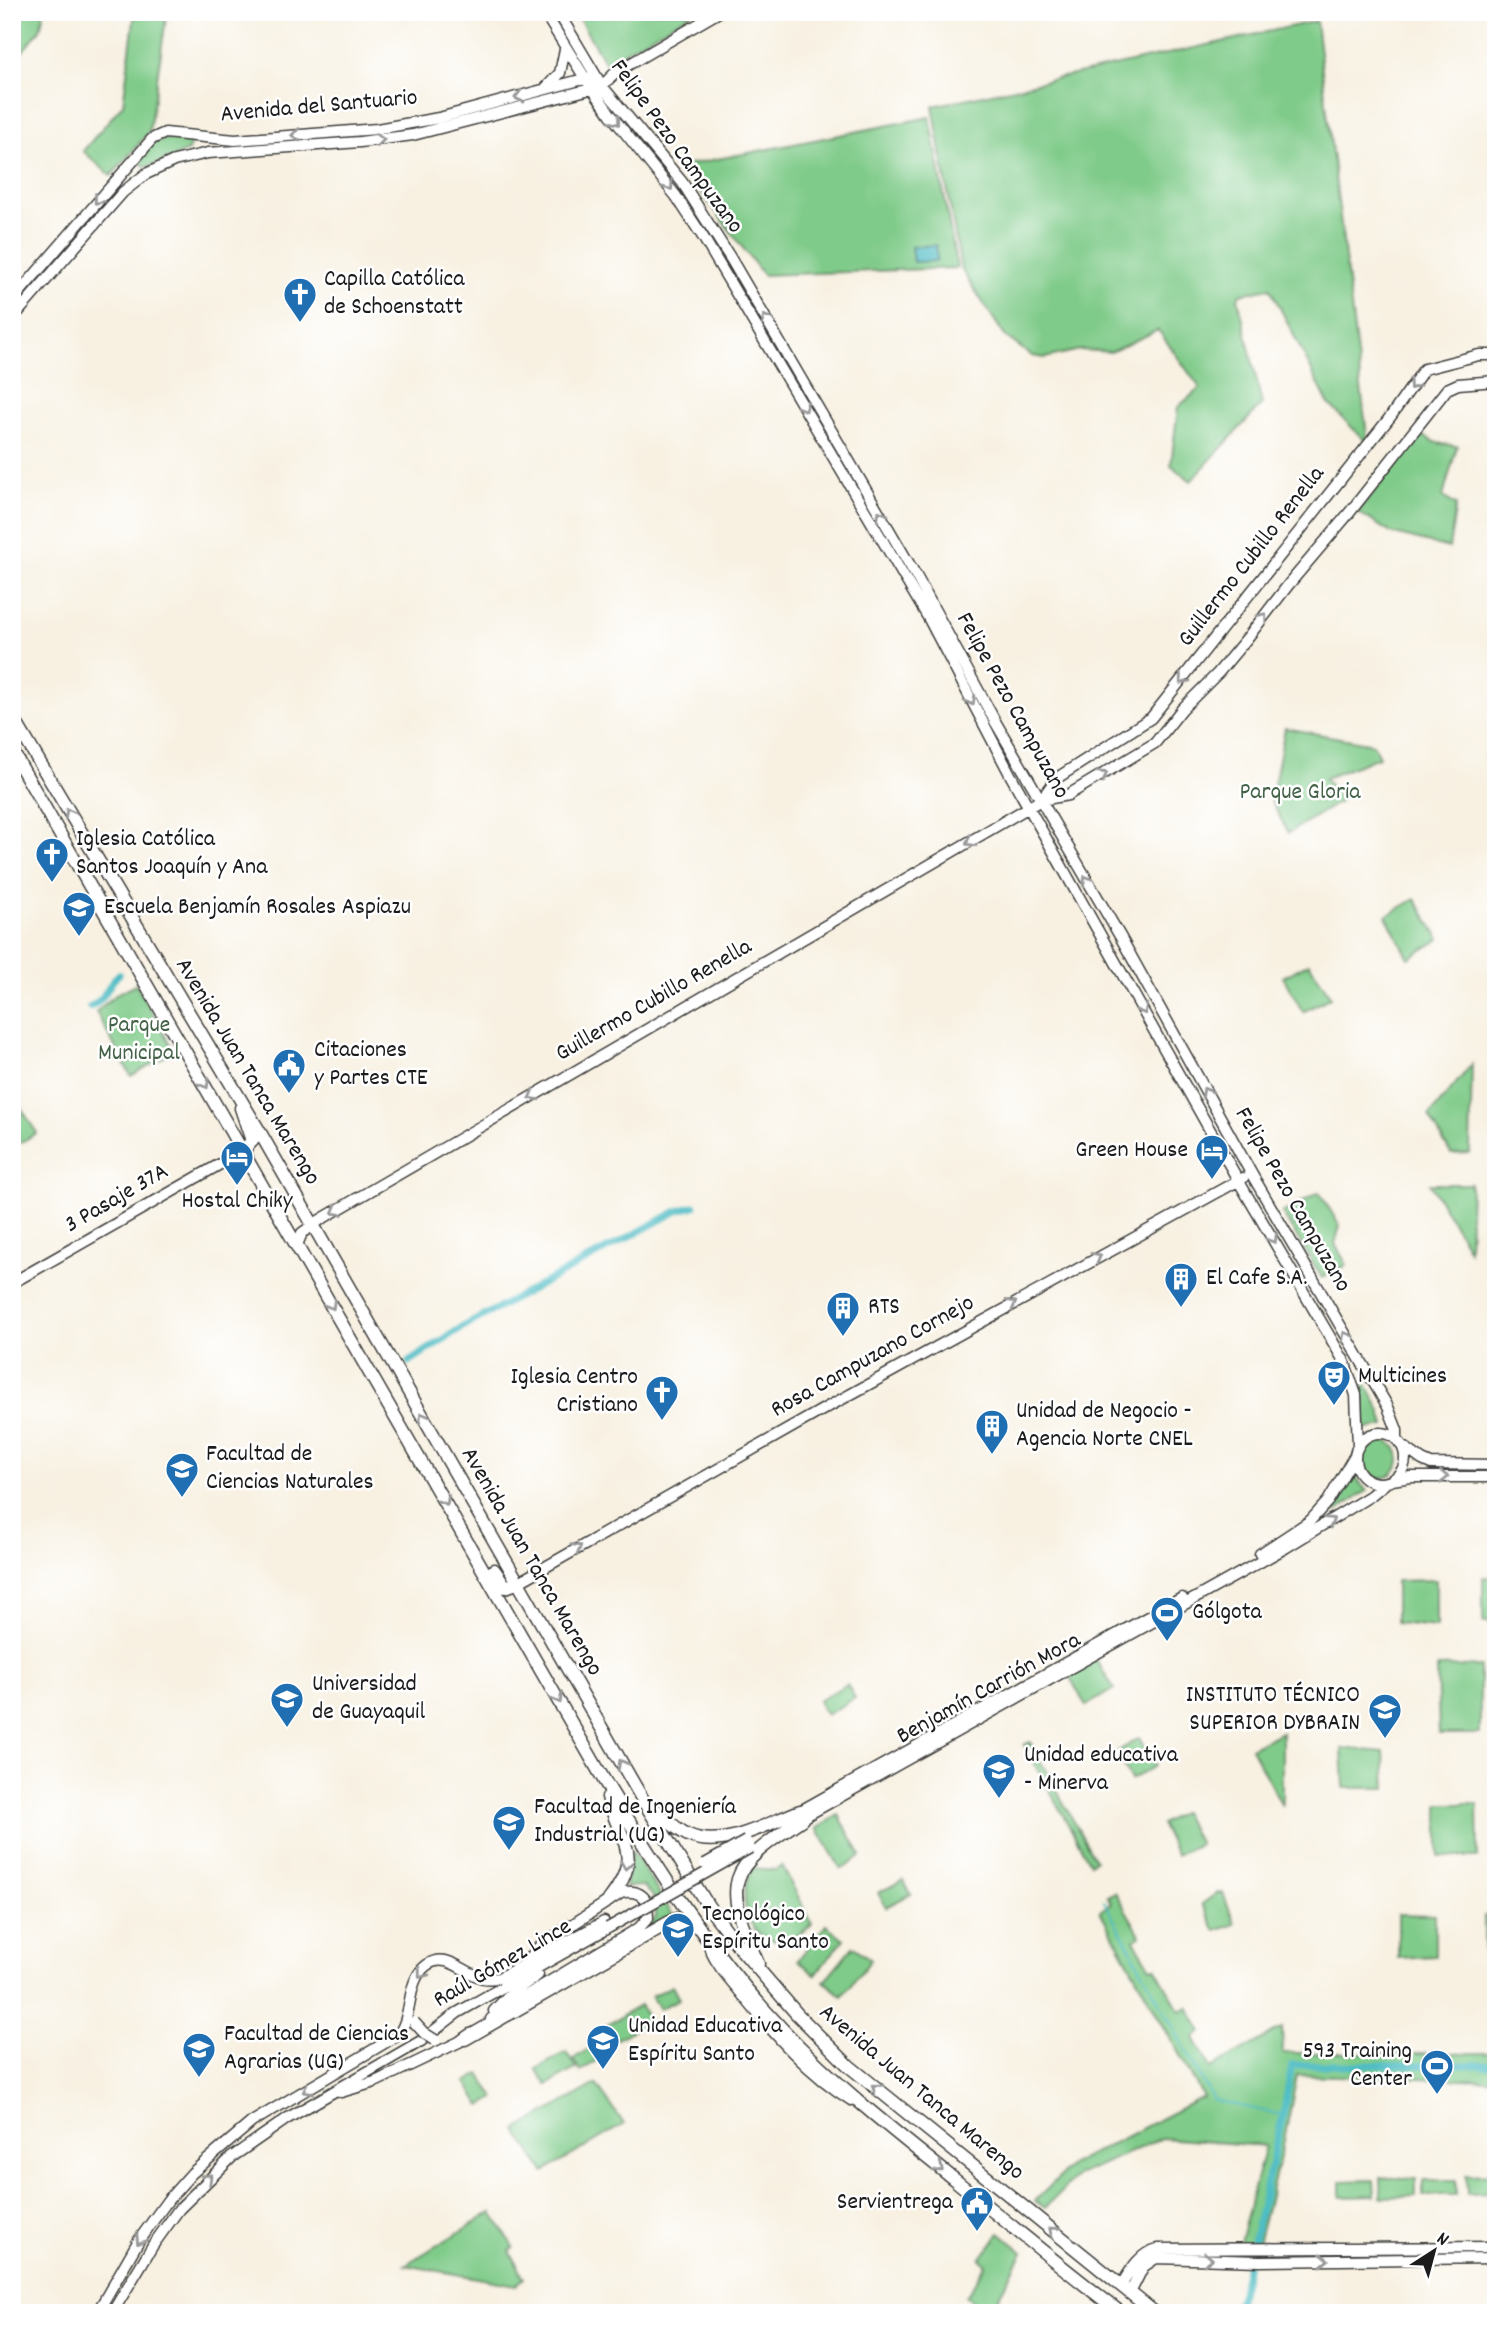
<svg xmlns="http://www.w3.org/2000/svg" width="1508" height="2325" viewBox="0 0 1508 2325" font-family="Dekko,sans-serif">
<rect width="100%" height="100%" fill="#fff"/>
<filter id="ink" filterUnits="userSpaceOnUse"><feTurbulence type="fractalNoise" baseFrequency=".0143" numOctaves="2"/><feDisplacementMap in="SourceGraphic" scale="14" xChannelSelector="R" yChannelSelector="G"/><feConvolveMatrix kernelMatrix="1 2 1 2 8 2 1 2 1" color-interpolation-filters="sRGB"/></filter>
<filter id="wash" filterUnits="userSpaceOnUse"><feTurbulence type="fractalNoise" baseFrequency=".00686" numOctaves="4" result="noise"/><feDisplacementMap in="SourceGraphic" scale="28" xChannelSelector="R" yChannelSelector="G"/><feGaussianBlur stdDeviation="1.57" result="paint"/><feColorMatrix in="noise" values="0 0 0 0 0 0 0 0 0 0 0 0 0 0 0 0 0 1.4 0 .05"/><feComposite in="paint" operator="in"/></filter>
<g filter="url(#wash)">
<rect width="100%" height="100%" fill="#f8f1e2"/>
<path fill="#7fcb89" stroke="#4e7452" stroke-width="2" d="M12,12H44L40,30L12,64Z
M135,12H167L149,132L111,176L83,151L123,104Z
M575,12H693L605,63Z
M1316,21L1368,444L1328,403L1270,288L1240,294L1238,298L1262,404L1191,481L1171,465L1178,407L1200,388L1158,330L1111,352L1080,350L1045,358L1032,356L1005,336L961,269L933,106Z
M930,117L957,268L763,275L682,166Z
M169,138L187,139L191,142L188,151L149,167L144,166L141,163V157L155,142Z
M1420,434L1437,443L1457,446L1443,497L1456,505L1449,548L1391,533L1358,512Z
M1285,728L1373,744L1379,757L1325,778L1341,801L1288,833L1271,800Z
M1415,899L1440,939L1409,958L1386,916Z
M1309,963L1331,997L1303,1012L1283,977Z
M136,984L174,1051L131,1076L96,1012L116,994Z
M1472,1064L1470,1153L1451,1154L1429,1116Z
M12,1094L37,1133L18,1144L12,1134Z
M1430,1184H1471L1469,1250Z
M1319,1192L1340,1226L1335,1244L1347,1265L1322,1278L1282,1213Z
M1367,1385L1381,1411L1385,1426L1365,1429L1364,1398L1361,1388Z
M1361 1459a19 19 0 1 1 38 0a19 19 0 1 1-38 0Z
M1351,1473L1367,1491L1317,1524L1316,1523Z
M1483,1577L1496,1578V1622H1483Z
M1436,1580V1627L1396,1623V1581Z
M1095,1658L1114,1689L1086,1706L1067,1672Z
M1480,1666V1734H1439L1437,1667Z
M847,1684L855,1698L826,1715L818,1701Z
M1282,1732V1806L1251,1748Z
M1139,1738L1155,1766L1131,1780L1117,1752Z
M1030,1742L1095,1860L1090,1863L1024,1745Z
M1342,1748L1384,1752L1386,1788H1344Z
M1439,1804H1477L1478,1857H1439Z
M1182,1812L1199,1844L1176,1855L1161,1824Z
M839,1815L861,1856L841,1869L817,1828Z
M632,1851L673,1915L648,1928L656,1916L653,1896L643,1886L625,1887Z
M782,1866L812,1923C808,1930 802,1932 795,1936C752,1957 732,1898 753,1868L776,1870Z
M903,1880L911,1894L886,1907L878,1893Z
M1115,1892L1141,1936L1134,1940L1151,1968L1155,1967L1180,2011L1188,2007L1202,2032L1194,2038L1211,2068L1282,2028L1283,2053H1496V2080L1297,2075L1284,2141L1257,2247L1239,2246L1265,2146L1162,2138L1078,2175L1045,2208L1035,2201L1071,2165L1203,2097L1100,1911L1111,1903L1107,1896Z
M1217,1893H1223L1235,1924L1216,1931L1202,1904Z
M1398,1914L1435,1915V1956L1398,1958Z
M1484,1916H1496V1959H1485Z
M826,1925L844,1939L815,1975L798,1960Z
M853,1946L871,1960L842,1996L824,1981Z
M672,1986L679,1999L659,2009L651,1996Z
M640,2005L649,2021L615,2040L607,2025Z
M596,2045L603,2057L580,2071L573,2059Z
M566,2052L577,2068L547,2085L536,2069Z
M480,2074L495,2098L481,2106L466,2082Z
M596,2084L624,2124L544,2172L516,2130Z
M1496,2174V2193L1467,2194L1466,2175Z
M1381,2178H1416V2196L1381,2197Z
M1374,2180L1375,2196L1341,2197V2181Z
M1423,2180H1456V2195H1423Z
M492,2212L514,2248L510,2251L524,2278L516,2285L405,2265Z
M1000,2233L1023,2252L990,2312L966,2297L986,2264L980,2259Z"/>
<path fill="#4dbcc4" stroke="#346c70" stroke-width="2" d="M936,245L937,261L913,262L911,247Z"/>
<g fill="none" stroke-linecap="round" stroke-linejoin="round">
<path stroke="#4dbcc4" stroke-width="2" d="M1104,1901L1213,2100L1283,2115"/>
<path stroke="#4dbcc4" stroke-width="7" d="M90,1007C108,997 105,987 119,974
M409,1362L461,1328L677,1211L695,1206
M1234,2313L1241,2293L1283,2115L1292,2065H1496"/>
</g>
</g>
<g filter="url(#ink)">
<g fill="none" stroke-linecap="round" stroke-linejoin="round">
<defs>
<path id="secondary" d="M544,12L585,78L611,115L676,196L703,237L929,619L1011,776L1238,1180L1344,1361L1356,1395L1358,1447
M558,12L602,86L682,182L731,259L915,574L996,723L1121,938L1251,1173L1388,1407L1397,1430V1440
M545,89L560,73L565,49
M12,301L152,139L165,133L235,140L377,129L439,118L591,77
M12,319L123,192L146,174L174,161L208,153L360,142L413,135L602,86L616,72L719,12
M1041,800L1057,778L1151,718L1391,416L1424,369L1479,355H1496
M297,1245L302,1233L320,1220L1041,800L1068,795L1155,743L1182,709L1218,673L1248,637L1289,584L1350,512L1447,389L1458,384L1496,381
M12,1283L243,1151
M1355 1458a25 25 0 1 1 50 0a25 25 0 1 1-50 0Z
M1400,1444L1422,1460L1431,1464L1496,1465
M1392,1480L1411,1477H1496
M1260,1554L1310,1521L1328,1501L1355,1455
M519,1582L824,1409L1243,1178
M793,1815L1182,1598
M795,1822L1285,1548L1370,1496L1387,1482
M710,1949C718,1968 733,1982 745,1998C776,2036 809,2074 851,2100
M494,2011L508,1996L538,1975
M491,2019L505,2008L639,1928L648,1918L647,1902C641,1892 632,1890 621,1893L541,1945L529,1958
M341,2092L375,2082L459,2042L470,2034
M1121,2286C1130,2271 1139,2253 1158,2249L1496,2247
M1130,2293L1143,2267L1156,2258L1260,2261L1496,2258
M97,2313L139,2240L168,2200L192,2173L252,2122L398,2035C414,2015 405,1981 427,1965C447,1951 464,1974 483,1978C488,1979 494,1978 499,1978L604,1922
M112,2313L153,2245L179,2209L232,2157L288,2118L421,2041L457,2013L606,1929
M1104,2313L1109,2304"/>
<path id="primary" d="M12,716L258,1129L640,1795L708,1906L740,1948L797,2014L849,2066L1155,2313
M12,751L604,1780C657,1868 711,1955 783,2030C835,2085 895,2132 955,2180C1010,2225 1065,2270 1121,2313
M241,1108L252,1141L243,1151
M494,1570L506,1587L519,1582
M608,1797C620,1843 645,1854 609,1900
M649,1804C661,1814 673,1828 688,1835C722,1851 768,1823 800,1811
M758,1964C722,1880 726,1870 802,1819
M465,2039L675,1919L686,1921L697,1927"/>
</defs>
<use href="#secondary" stroke="#3d3c3a" stroke-width="13"/>
<use href="#primary" stroke="#3d3c3a" stroke-width="15"/>
<use href="#secondary" stroke="#fff" stroke-width="10"/>
<use href="#primary" stroke="#fff" stroke-width="12"/>
<defs>
<path id="secondary-bridge" d="M705,1864L746,1841
M608,1928L750,1848
M414,2022L424,2033L435,2040"/>
</defs>
<use href="#secondary-bridge" stroke="#3d3c3a" stroke-width="13" stroke-linecap="butt"/>
<use href="#secondary-bridge" stroke="#fff" stroke-width="10"/>
</g>
<defs><path id="oneway-chevron" d="M-2-3.5L2.5 0L-2 3.5" fill="none" stroke-width="1.6" stroke-linecap="round" stroke-linejoin="round" transform="scale(1.75)"/></defs>
<g stroke="#999">
<use href="#oneway-chevron" transform="translate(519 97) rotate(166)"/>
<use href="#oneway-chevron" transform="translate(616 121) rotate(52)"/>
<use href="#oneway-chevron" transform="translate(296 135) rotate(175)"/>
<use href="#oneway-chevron" transform="translate(380 140) rotate(-7)"/>
<use href="#oneway-chevron" transform="translate(669 186) rotate(53)"/>
<use href="#oneway-chevron" transform="translate(98 200) rotate(131)"/>
<use href="#oneway-chevron" transform="translate(766 319) rotate(-120)"/>
<use href="#oneway-chevron" transform="translate(1413 385) rotate(125)"/>
<use href="#oneway-chevron" transform="translate(804 407) rotate(60)"/>
<use href="#oneway-chevron" transform="translate(881 515) rotate(-120)"/>
<use href="#oneway-chevron" transform="translate(1263 617) rotate(-53)"/>
<use href="#oneway-chevron" transform="translate(1183 680) rotate(128)"/>
<use href="#oneway-chevron" transform="translate(971 701) rotate(62)"/>
<use href="#oneway-chevron" transform="translate(1103 775) rotate(-31)"/>
<use href="#oneway-chevron" transform="translate(69 813) rotate(-120)"/>
<use href="#oneway-chevron" transform="translate(970 842) rotate(150)"/>
<use href="#oneway-chevron" transform="translate(1087 880) rotate(-120)"/>
<use href="#oneway-chevron" transform="translate(1143 1010) rotate(61)"/>
<use href="#oneway-chevron" transform="translate(205 1084) rotate(60)"/>
<use href="#oneway-chevron" transform="translate(1206 1092) rotate(-119)"/>
<use href="#oneway-chevron" transform="translate(533 1096) rotate(150)"/>
<use href="#oneway-chevron" transform="translate(336 1211) rotate(150)"/>
<use href="#oneway-chevron" transform="translate(1273 1239) rotate(60)"/>
<use href="#oneway-chevron" transform="translate(1097 1257) rotate(-29)"/>
<use href="#oneway-chevron" transform="translate(1012 1304) rotate(-29)"/>
<use href="#oneway-chevron" transform="translate(331 1305) rotate(60)"/>
<use href="#oneway-chevron" transform="translate(1346 1336) rotate(-120)"/>
<use href="#oneway-chevron" transform="translate(423 1417) rotate(-120)"/>
<use href="#oneway-chevron" transform="translate(1444 1477)"/>
<use href="#oneway-chevron" transform="translate(445 1501) rotate(60)"/>
<use href="#oneway-chevron" transform="translate(1330 1521) rotate(-32)"/>
<use href="#oneway-chevron" transform="translate(577 1548) rotate(-31)"/>
<use href="#oneway-chevron" transform="translate(558 1699) rotate(60)"/>
<use href="#oneway-chevron" transform="translate(622 1764) rotate(-119)"/>
<use href="#oneway-chevron" transform="translate(626 1865) rotate(98)"/>
<use href="#oneway-chevron" transform="translate(422 1974) rotate(127)"/>
<use href="#oneway-chevron" transform="translate(876 2088) rotate(-141)"/>
<use href="#oneway-chevron" transform="translate(307 2090) rotate(150)"/>
<use href="#oneway-chevron" transform="translate(939 2168) rotate(39)"/>
<use href="#oneway-chevron" transform="translate(208 2178) rotate(-44)"/>
<use href="#oneway-chevron" transform="translate(1053 2231) rotate(-141)"/>
<use href="#oneway-chevron" transform="translate(140 2240) rotate(123)"/>
<use href="#oneway-chevron" transform="translate(1208 2259) rotate(2)"/>
<use href="#oneway-chevron" transform="translate(1324 2260) rotate(-1)"/>
</g>
</g>
<defs>
<symbol id="church-pin" viewBox="-11 -11 22 30"><path d="M0 17L-7.5 6A9.5 9.5 0 1 1 7.5 6Z" fill="#1f6fb2" stroke="#fff"/><path d="M-1.2-6h2.4v3.5h3.3v2.4h-3.3V6h-2.4V-.1h-3.3v-2.4h3.3Z" fill="#fff"/></symbol>
<symbol id="school-pin" viewBox="-11 -11 22 30"><path d="M0 17L-7.5 6A9.5 9.5 0 1 1 7.5 6Z" fill="#1f6fb2" stroke="#fff"/><path d="M0-5L7-2L0 1L-7-2ZM-4 1L0 2.5L4 1V4Q0 6-4 4Z" fill="#fff"/></symbol>
<symbol id="civic-pin" viewBox="-11 -11 22 30"><path d="M0 17L-7.5 6A9.5 9.5 0 1 1 7.5 6Z" fill="#1f6fb2" stroke="#fff"/><path d="M-.6-6.5H3V-4.5H.6V-3L4-1V1h2V6H-6V1h2V-1L-.6-3ZM-1.2 2.5V6h2.4V2.5Z" fill="#fff"/></symbol>
<symbol id="hotel-pin" viewBox="-11 -11 22 30"><path d="M0 17L-7.5 6A9.5 9.5 0 1 1 7.5 6Z" fill="#1f6fb2" stroke="#fff"/><path d="M-6-4.5h1.5V1H6V5H4.5V3h-9V5H-6ZM-4 0a1.8 1.8 0 1 1 3.6 0ZM.5 0V-2.5h3Q6-2.5 6 0Z" fill="#fff"/></symbol>
<symbol id="building-pin" viewBox="-11 -11 22 30"><path d="M0 17L-7.5 6A9.5 9.5 0 1 1 7.5 6Z" fill="#1f6fb2" stroke="#fff"/><path d="M-4-6H4V6H1V3H-1V6H-4ZM-2.5-4.3h1.7v1.8h-1.7ZM.8-4.3h1.7v1.8H.8ZM-2.5-1h1.7V.8h-1.7ZM.8-1h1.7V.8H.8Z" fill="#fff"/></symbol>
<symbol id="theatre-pin" viewBox="-11 -11 22 30"><path d="M0 17L-7.5 6A9.5 9.5 0 1 1 7.5 6Z" fill="#1f6fb2" stroke="#fff"/><path d="M-5-5.5Q0-4 5-5.5V0Q5 5 0 6Q-5 5-5 0ZM-3.3-2.5H-1v1.5H-3.3ZM1-2.5H3.3v1.5H1ZM-2.8 1Q0 5.5 2.8 1Z" fill="#fff"/></symbol>
<symbol id="university-pin" viewBox="-11 -11 22 30"><path d="M0 17L-7.5 6A9.5 9.5 0 1 1 7.5 6Z" fill="#1f6fb2" stroke="#fff"/><path d="M0-5L7-2L0 1L-7-2ZM-4 1L0 2.5L4 1V4Q0 6-4 4Z" fill="#fff"/></symbol>
<symbol id="stadium-pin" viewBox="-11 -11 22 30"><path d="M0 17L-7.5 6A9.5 9.5 0 1 1 7.5 6Z" fill="#1f6fb2" stroke="#fff"/><path d="M0-5a6.5 5 0 1 0 0 10a6.5 5 0 1 0 0-10ZM-3.5-1.8h7v3.6h-7Z" fill="#fff"/></symbol>
</defs>
<g fill-rule="evenodd">
<use href="#church-pin" x="281" y="275" width="38" height="52"/>
<use href="#church-pin" x="33" y="835" width="38" height="52"/>
<use href="#school-pin" x="60" y="889" width="38" height="52"/>
<use href="#civic-pin" x="270" y="1046" width="38" height="52"/>
<use href="#hotel-pin" x="1193" y="1132" width="38" height="52"/>
<use href="#hotel-pin" x="218" y="1138" width="38" height="52"/>
<use href="#building-pin" x="1162" y="1260" width="38" height="52"/>
<use href="#building-pin" x="824" y="1289" width="38" height="52"/>
<use href="#theatre-pin" x="1315" y="1358" width="38" height="52"/>
<use href="#church-pin" x="643" y="1373" width="38" height="52"/>
<use href="#building-pin" x="973" y="1407" width="38" height="52"/>
<use href="#university-pin" x="163" y="1450" width="38" height="52"/>
<use href="#stadium-pin" x="1148" y="1594" width="38" height="52"/>
<use href="#university-pin" x="268" y="1680" width="38" height="52"/>
<use href="#university-pin" x="1366" y="1691" width="38" height="52"/>
<use href="#school-pin" x="980" y="1751" width="38" height="52"/>
<use href="#university-pin" x="490" y="1803" width="38" height="52"/>
<use href="#university-pin" x="659" y="1910" width="38" height="52"/>
<use href="#school-pin" x="584" y="2022" width="38" height="52"/>
<use href="#university-pin" x="180" y="2030" width="38" height="52"/>
<use href="#stadium-pin" x="1418" y="2047" width="38" height="52"/>
<use href="#civic-pin" x="958" y="2184" width="38" height="52"/>
</g>
<g text-anchor="middle" dominant-baseline="central" stroke-width="5" stroke-linejoin="round" paint-order="stroke">
<g font-size="24" fill="#1c1c1c" stroke="#fff">
<text transform="translate(319 107) rotate(-5)">Avenida del Santuario</text>
<text transform="translate(676 147) rotate(54)">Felipe Pezo Campuzano</text>
<text transform="translate(1252 557) rotate(-52)">Guillermo Cubillo Renella</text>
<text transform="translate(1012 706) rotate(61)">Felipe Pezo Campuzano</text>
<text transform="translate(654 1001) rotate(-30)">Guillermo Cubillo Renella</text>
<text transform="translate(247 1072) rotate(59)">Avenida Juan Tanca Marengo</text>
<text transform="translate(117 1199) rotate(-30)">3 Pasaje 37A</text>
<text transform="translate(1292 1200) rotate(60)">Felipe Pezo Campuzano</text>
<text transform="translate(873 1357) rotate(-29)">Rosa Campuzano Cornejo</text>
<text transform="translate(531 1562) rotate(60)">Avenida Juan Tanca Marengo</text>
<text transform="translate(989 1689) rotate(-29)">Benjamín Carrión Mora</text>
<text transform="translate(503 1964) rotate(-30)">Raúl Gómez Lince</text>
<text transform="translate(921 2093) rotate(40)">Avenida Juan Tanca Marengo</text>
</g>
<g font-size="24" fill="#1c1c1c" stroke="#fff" text-anchor="start">
<text x="324" y="280">Capilla Católica<tspan x="324" dy="28">de Schoenstatt</tspan></text>
<text x="76" y="840">Iglesia Católica<tspan x="76" dy="28">Santos Joaquín y Ana</tspan></text>
<text x="104" y="908">Escuela Benjamín Rosales Aspiazu</text>
<text x="314" y="1051">Citaciones<tspan x="314" dy="28">y Partes CTE</tspan></text>
<text x="1188" y="1151" text-anchor="end">Green House</text>
<text x="237" y="1202" text-anchor="middle">Hostal Chiky</text>
<text x="1206" y="1279">El Cafe S.A.</text>
<text x="868" y="1308">RTS</text>
<text x="1358" y="1377">Multicines</text>
<text x="638" y="1378" text-anchor="end">Iglesia Centro<tspan x="638" dy="28">Cristiano</tspan></text>
<text x="1016" y="1412">Unidad de Negocio -<tspan x="1016" dy="28">Agencia Norte CNEL</tspan></text>
<text x="206" y="1455">Facultad de<tspan x="206" dy="28">Ciencias Naturales</tspan></text>
<text x="1192" y="1613">Gólgota</text>
<text x="312" y="1685">Universidad<tspan x="312" dy="28">de Guayaquil</tspan></text>
<text x="1360" y="1696" text-anchor="end">INSTITUTO TÉCNICO<tspan x="1360" dy="28">SUPERIOR DYBRAIN</tspan></text>
<text x="1024" y="1756">Unidad educativa<tspan x="1024" dy="28">- Minerva</tspan></text>
<text x="534" y="1808">Facultad de Ingeniería<tspan x="534" dy="28">Industrial (UG)</tspan></text>
<text x="702" y="1915">Tecnológico<tspan x="702" dy="28">Espíritu Santo</tspan></text>
<text x="628" y="2027">Unidad Educativa<tspan x="628" dy="28">Espíritu Santo</tspan></text>
<text x="224" y="2035">Facultad de Ciencias<tspan x="224" dy="28">Agrarias (UG)</tspan></text>
<text x="1412" y="2052" text-anchor="end">593 Training<tspan x="1412" dy="28">Center</tspan></text>
<text x="953" y="2203" text-anchor="end">Servientrega</text>
</g>
<g font-size="24" fill="#446248" stroke="#fff">
<text x="1300" y="793">Parque Gloria</text>
<text x="139" y="1026">Parque<tspan x="139" dy="28">Municipal</tspan></text>
</g>
</g>
<rect width="1508" height="2325" fill="none" stroke="#fff" stroke-width="42"/>
<g transform="translate(1434 2251) rotate(36)" stroke="#ffffff" stroke-width="5" paint-order="stroke">
<path d="M0-5L12 26L0 18L-12 26Z" fill="#1c1c1c"/>
<text y="-10" font-size="19" font-weight="bold" text-anchor="middle" fill="#1c1c1c">N</text>
</g>
</svg>
